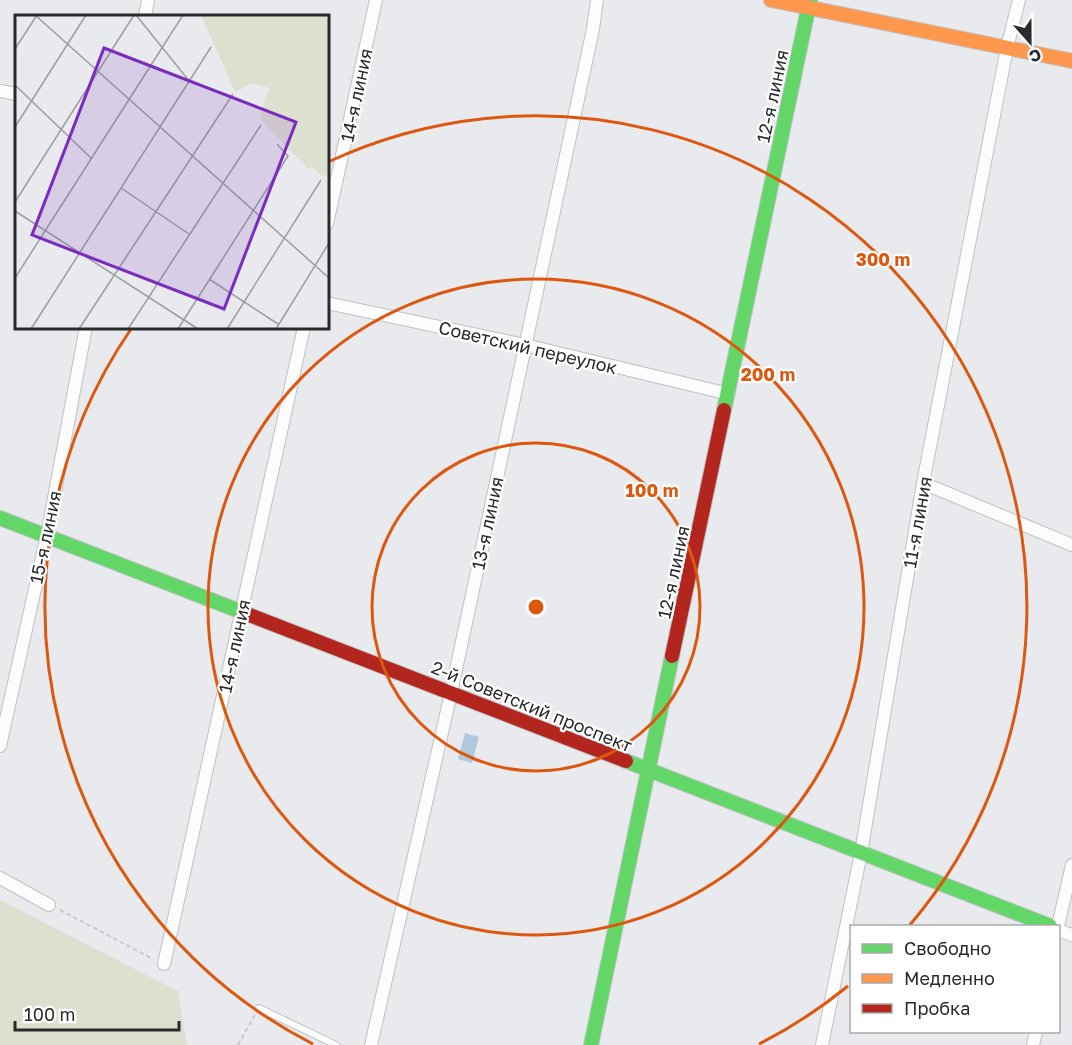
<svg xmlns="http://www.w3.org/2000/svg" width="1072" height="1045" viewBox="0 0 1072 1045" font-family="'Golos Text',sans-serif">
<rect width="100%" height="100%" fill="#e8eaed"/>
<path fill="#dce1cf" d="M0,900L178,991L187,1045H0Z"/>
<path fill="#b0c8de" d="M465,733L479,737L472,763L458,759Z"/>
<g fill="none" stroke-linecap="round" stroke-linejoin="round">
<defs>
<path id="lane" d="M259,1008L336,1045"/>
<path id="street" d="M145,16L148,0
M0,91L16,94
M327,224L376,0
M327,303L525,345L729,394
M923,483L1072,545
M0,746L47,535L86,327
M0,878L49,905
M1058,926L1072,865
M1058,930L1072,935
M164,964L304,327
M371,1045L451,693L593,29L597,0
M822,1045L861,853L923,483L1007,48L1019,0
M1033,1045L1036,1032"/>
<path id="fast" d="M724,410L810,0
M0,518L247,614
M626,761L1050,926
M591,1045L672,656"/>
<path id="slow" d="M771,0L1072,61"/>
<path id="jam" d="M247,614L626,761
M672,656L724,410"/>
</defs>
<use href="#lane" stroke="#bfc1c3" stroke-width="8"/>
<use href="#street" stroke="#bfc1c3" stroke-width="14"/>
<use href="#fast" stroke="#bfc1c3" stroke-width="16"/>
<use href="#slow" stroke="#bfc1c3" stroke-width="16"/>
<use href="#jam" stroke="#bfc1c3" stroke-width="16"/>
<path stroke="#c9c9ca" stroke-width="2" stroke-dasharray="4.5 3" stroke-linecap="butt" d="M60,910L153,959
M238,1045L256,1013"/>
<use href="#lane" stroke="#fcfcfc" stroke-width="6"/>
<use href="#street" stroke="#fcfcfc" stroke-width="12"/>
<use href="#fast" stroke="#63d668" stroke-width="14"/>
<use href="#slow" stroke="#ff974d" stroke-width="14"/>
<use href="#jam" stroke="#b3261e" stroke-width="14"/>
</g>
<g fill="none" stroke="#de570e" stroke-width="3">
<circle cx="536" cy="607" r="164"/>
<circle cx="536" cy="607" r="328"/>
<path d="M848 986A491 491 0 0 1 759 1044M313 1044A491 491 0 0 1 131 329M328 162A491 491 0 0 1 909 926"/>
</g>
<g text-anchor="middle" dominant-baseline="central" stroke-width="4.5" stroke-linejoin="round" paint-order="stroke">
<g font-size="18" fill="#292a2c" stroke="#fff">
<text transform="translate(356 95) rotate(-78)">14-я линия</text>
<text transform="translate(772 96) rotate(-78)">12-я линия</text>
<text transform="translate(528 347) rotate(13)">Советский переулок</text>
<text transform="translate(917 522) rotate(-80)">11-я линия</text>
<text transform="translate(487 523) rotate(-78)">13-я линия</text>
<text transform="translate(45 537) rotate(-78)">15-я линия</text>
<text transform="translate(673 572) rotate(-78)">12-я линия</text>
<text transform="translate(234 646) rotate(-78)">14-я линия</text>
<text transform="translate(532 706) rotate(22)">2-й Советский проспект</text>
</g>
</g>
<g transform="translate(15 15)">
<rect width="314" height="314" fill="#e8eaed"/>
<path d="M186,0H313V160L307,161L296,152L293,154L245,104L250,83L256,74L238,68L220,77Z" fill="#dce1cf"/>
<path fill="none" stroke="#9c9da0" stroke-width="1.5" d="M20,0L314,263M121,0L175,67M0,34L22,0M0,70L77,144M0,112L71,0M106,173L174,219M0,187L119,0M0,196L183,314M0,263L168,0M194,264L263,309M16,314L196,32M64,314L218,79M113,314L246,110M163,314L273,141L262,129M212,314L306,165M261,314L314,228"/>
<path fill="#7b2cbf" fill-opacity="0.15" stroke="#7b2cbf" stroke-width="3" d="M89,33L281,107L209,294L17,220Z"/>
<rect width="314" height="314" fill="none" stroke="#292a2c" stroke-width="3"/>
</g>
<circle cx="536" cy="607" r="9" fill="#de570e" stroke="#fff" stroke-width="3"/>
<g font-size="18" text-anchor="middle" font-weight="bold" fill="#de570e" stroke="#fff" stroke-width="4.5" stroke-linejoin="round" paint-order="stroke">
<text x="883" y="266">300 m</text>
<text x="768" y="381">200 m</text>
<text x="652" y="497">100 m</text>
</g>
<rect x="850" y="925" width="210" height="108" fill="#ffffff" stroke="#a9aaab" stroke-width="1.5"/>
<rect x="862" y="944" width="30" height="9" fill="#63d668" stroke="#a9aaab" stroke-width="1.5"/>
<text x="904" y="955" font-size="18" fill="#292a2c">Свободно</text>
<rect x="862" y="974" width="30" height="9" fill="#ff974d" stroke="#a9aaab" stroke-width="1.5"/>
<text x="904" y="985" font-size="18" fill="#292a2c">Медленно</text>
<rect x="862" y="1004" width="30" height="9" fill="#b3261e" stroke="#a9aaab" stroke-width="1.5"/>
<text x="904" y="1015" font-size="18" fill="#292a2c">Пробка</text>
<g transform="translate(1030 42) rotate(159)" stroke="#ffffff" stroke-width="4.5" paint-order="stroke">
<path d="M0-4.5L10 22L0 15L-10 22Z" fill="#292a2c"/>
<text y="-9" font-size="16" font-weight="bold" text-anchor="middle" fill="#292a2c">С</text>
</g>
<path d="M15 1021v9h164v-9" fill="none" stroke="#292a2c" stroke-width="3"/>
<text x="24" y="1021" font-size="18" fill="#292a2c" stroke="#ffffff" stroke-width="4.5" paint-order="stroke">100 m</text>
</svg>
